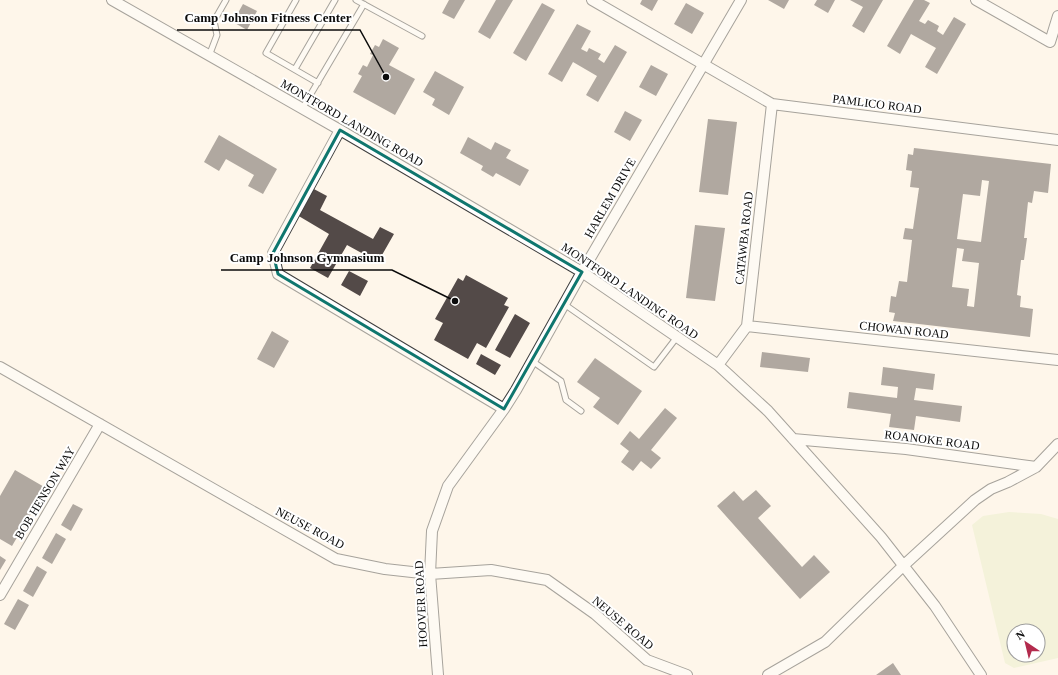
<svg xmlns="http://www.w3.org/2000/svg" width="1058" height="675" viewBox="0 0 1058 675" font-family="Georgia,serif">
<rect width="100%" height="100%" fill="#fef6ea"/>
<path fill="#e8eec8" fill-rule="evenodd" d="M1009,512L1041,514L1058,519V658L1014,668L1005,663L972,525L983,516ZM1014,631H1038V655H1014Z"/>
<path fill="#534a48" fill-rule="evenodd" d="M449,0H465L454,19L442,13Z
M496,0H513L490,39L478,32Z
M642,0H658L652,11L640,4Z
M768,0H789L784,9Z
M817,0H835L828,13L814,5Z
M850,0H883L864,33L852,26L863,7Z
M914,0H924L930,3L919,21L925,24L928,20L939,26L937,31L943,35L954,17L966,24L937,74L925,67L936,48L911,34L900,54L887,46Z
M542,3L555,10L526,61L513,53Z
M686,3L704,13L692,34L674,24Z
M243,4L257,11L247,30L233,22Z
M577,24L591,31L581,49L587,52L589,48L601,54L598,59L604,63L615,45L627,52L598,102L586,95L597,76L573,62L562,82L548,74Z
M383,39L399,48L389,65L415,79L395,115L353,92L362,76L358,74L363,65L367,67L373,55L370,54L375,45L379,47Z
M651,65L668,74L656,96L639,87Z
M435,71L464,87L449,115L432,105L435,99L423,92Z
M625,111L642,120L630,141L614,132Z
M708,119L737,122L728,195L699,192Z
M219,135L277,169L263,194L248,186L254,175L226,159L219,171L204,162Z
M468,137L491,150L495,142L511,150L506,158L529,170L520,186L496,173L493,177L481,170L483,166L460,153Z
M914,148L1051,164L1048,193L1034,191L1032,203L1028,202L1024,238H1027L1024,260H1021L1017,295L1021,296L1020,307L1033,309L1030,337L893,321L895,313L889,312L891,296L896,297L899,281L907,282L912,240L903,239L904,233L905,228L913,229L919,188L910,187L912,171L906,170L908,154L913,155ZM982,180L989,181L981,242L957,239L963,194L980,196ZM957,248L964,249L962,261L979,263L974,307L967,306L969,289L952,287Z
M312,188L327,196L320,210L373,239L380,227L394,234L378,262L347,245L328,278L310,268L329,234L297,215Z
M695,225L725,228L715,301L686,298Z
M349,271L368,281L360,296L341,285Z
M466,275L508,298L504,305L509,307L486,348L477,343L468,359L434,340L443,323L435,319L458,278L463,281Z
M515,314L530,323L510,358L495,350Z
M272,331L289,341L274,368L257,359Z
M762,352L810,358L808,372L760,367Z
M481,354L501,365L495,375L476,364Z
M595,358L642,391L618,425L593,407L600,398L577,382Z
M883,367L935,374L933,390L916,388L914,400L962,406L960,422L916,416L914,430L889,427L891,414L847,408L849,392L897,398L898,387L881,385Z
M665,408L677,418L651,450L661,458L651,469L641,461L633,471L621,462L629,451L620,444L630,431L639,439Z
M15,470L46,488L12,546L0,539V496Z
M756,490L771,506L758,518L802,567L814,555L830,572L800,599L717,506L734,491L743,501Z
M73,504L83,509L71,531L61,525Z
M56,533L66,539L52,564L42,558Z
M0,556L6,560L0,570Z
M37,566L47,572L33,597L23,591Z
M18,599L29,605L15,630L4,624Z
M893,663L901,675H876Z"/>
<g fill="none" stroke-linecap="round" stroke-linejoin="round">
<defs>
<path id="service" d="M296,0L266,53L318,83
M356,0L422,36
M209,56L217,35L214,21L226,0
M295,69L335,0
M302,109L364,4
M564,304L654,367L677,337
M532,361L561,381L566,400L581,411"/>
<path id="minor" d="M112,0L340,130L582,272L718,365L768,411L881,537L935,606L981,675
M592,0L772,104L1058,140
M976,0L1050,42L1058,16
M340,130L273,253L278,274L504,409
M747,326L1058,360
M718,365L747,326L772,104
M0,367L336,559L385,569L430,574L491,570L547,580L595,614L647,660L687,675
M793,439L906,449L1036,467
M0,595L100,424
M438,675L430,574L432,531L448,486L504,409L516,390L582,272L741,0
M768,675L825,642L903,566L975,500L991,489L1008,482L1036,467L1058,444"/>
</defs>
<use href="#service" stroke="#3e3e3e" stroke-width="7"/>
<use href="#minor" stroke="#3e3e3e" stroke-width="12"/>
<use href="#service" stroke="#fff" stroke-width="5"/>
<use href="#minor" stroke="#fff" stroke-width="10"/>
</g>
<path d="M0 0H1058V675H0ZM340,130L582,272L504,409L278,274L273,253Z" fill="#fef6ea" fill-opacity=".55" fill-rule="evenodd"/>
<path fill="none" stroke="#0f766e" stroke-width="3" stroke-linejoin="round" d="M340,130L582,272L504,409L278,274L273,253Z"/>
<g text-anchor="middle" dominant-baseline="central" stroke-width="4" stroke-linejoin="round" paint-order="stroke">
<g font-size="12" fill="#0b0b0b" stroke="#fff">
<text transform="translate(877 104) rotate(7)">PAMLICO ROAD</text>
<text transform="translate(352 123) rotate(30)">MONTFORD LANDING ROAD</text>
<text transform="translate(610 198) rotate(-60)">HARLEM DRIVE</text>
<text transform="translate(744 238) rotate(-84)">CATAWBA ROAD</text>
<text transform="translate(630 291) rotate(34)">MONTFORD LANDING ROAD</text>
<text transform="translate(904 330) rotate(6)">CHOWAN ROAD</text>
<text transform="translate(932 440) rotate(7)">ROANOKE ROAD</text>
<text transform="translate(45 493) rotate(-59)">BOB HENSON WAY</text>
<text transform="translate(310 528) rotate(28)">NEUSE ROAD</text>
<text transform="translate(421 604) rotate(-93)">HOOVER ROAD</text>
<text transform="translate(623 623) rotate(40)">NEUSE ROAD</text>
</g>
</g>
<path fill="none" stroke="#0b0b0b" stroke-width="1.5" d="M386 77L360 30H177M455 301L392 270H221"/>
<g fill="#0b0b0b" stroke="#fff" stroke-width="1.5">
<circle cx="386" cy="77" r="4"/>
<circle cx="455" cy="301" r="4"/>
</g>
<g font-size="13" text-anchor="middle" font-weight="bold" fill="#0b0b0b" stroke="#fff" stroke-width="4" stroke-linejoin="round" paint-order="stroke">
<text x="268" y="22">Camp Johnson Fitness Center</text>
<text x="307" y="262">Camp Johnson Gymnasium</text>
</g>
<g transform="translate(1026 643) rotate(325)"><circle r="19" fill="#ffffff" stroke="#9d9d9d"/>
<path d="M0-3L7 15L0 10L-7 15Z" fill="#b32b4d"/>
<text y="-6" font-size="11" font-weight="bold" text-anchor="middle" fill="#0b0b0b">N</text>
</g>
</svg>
